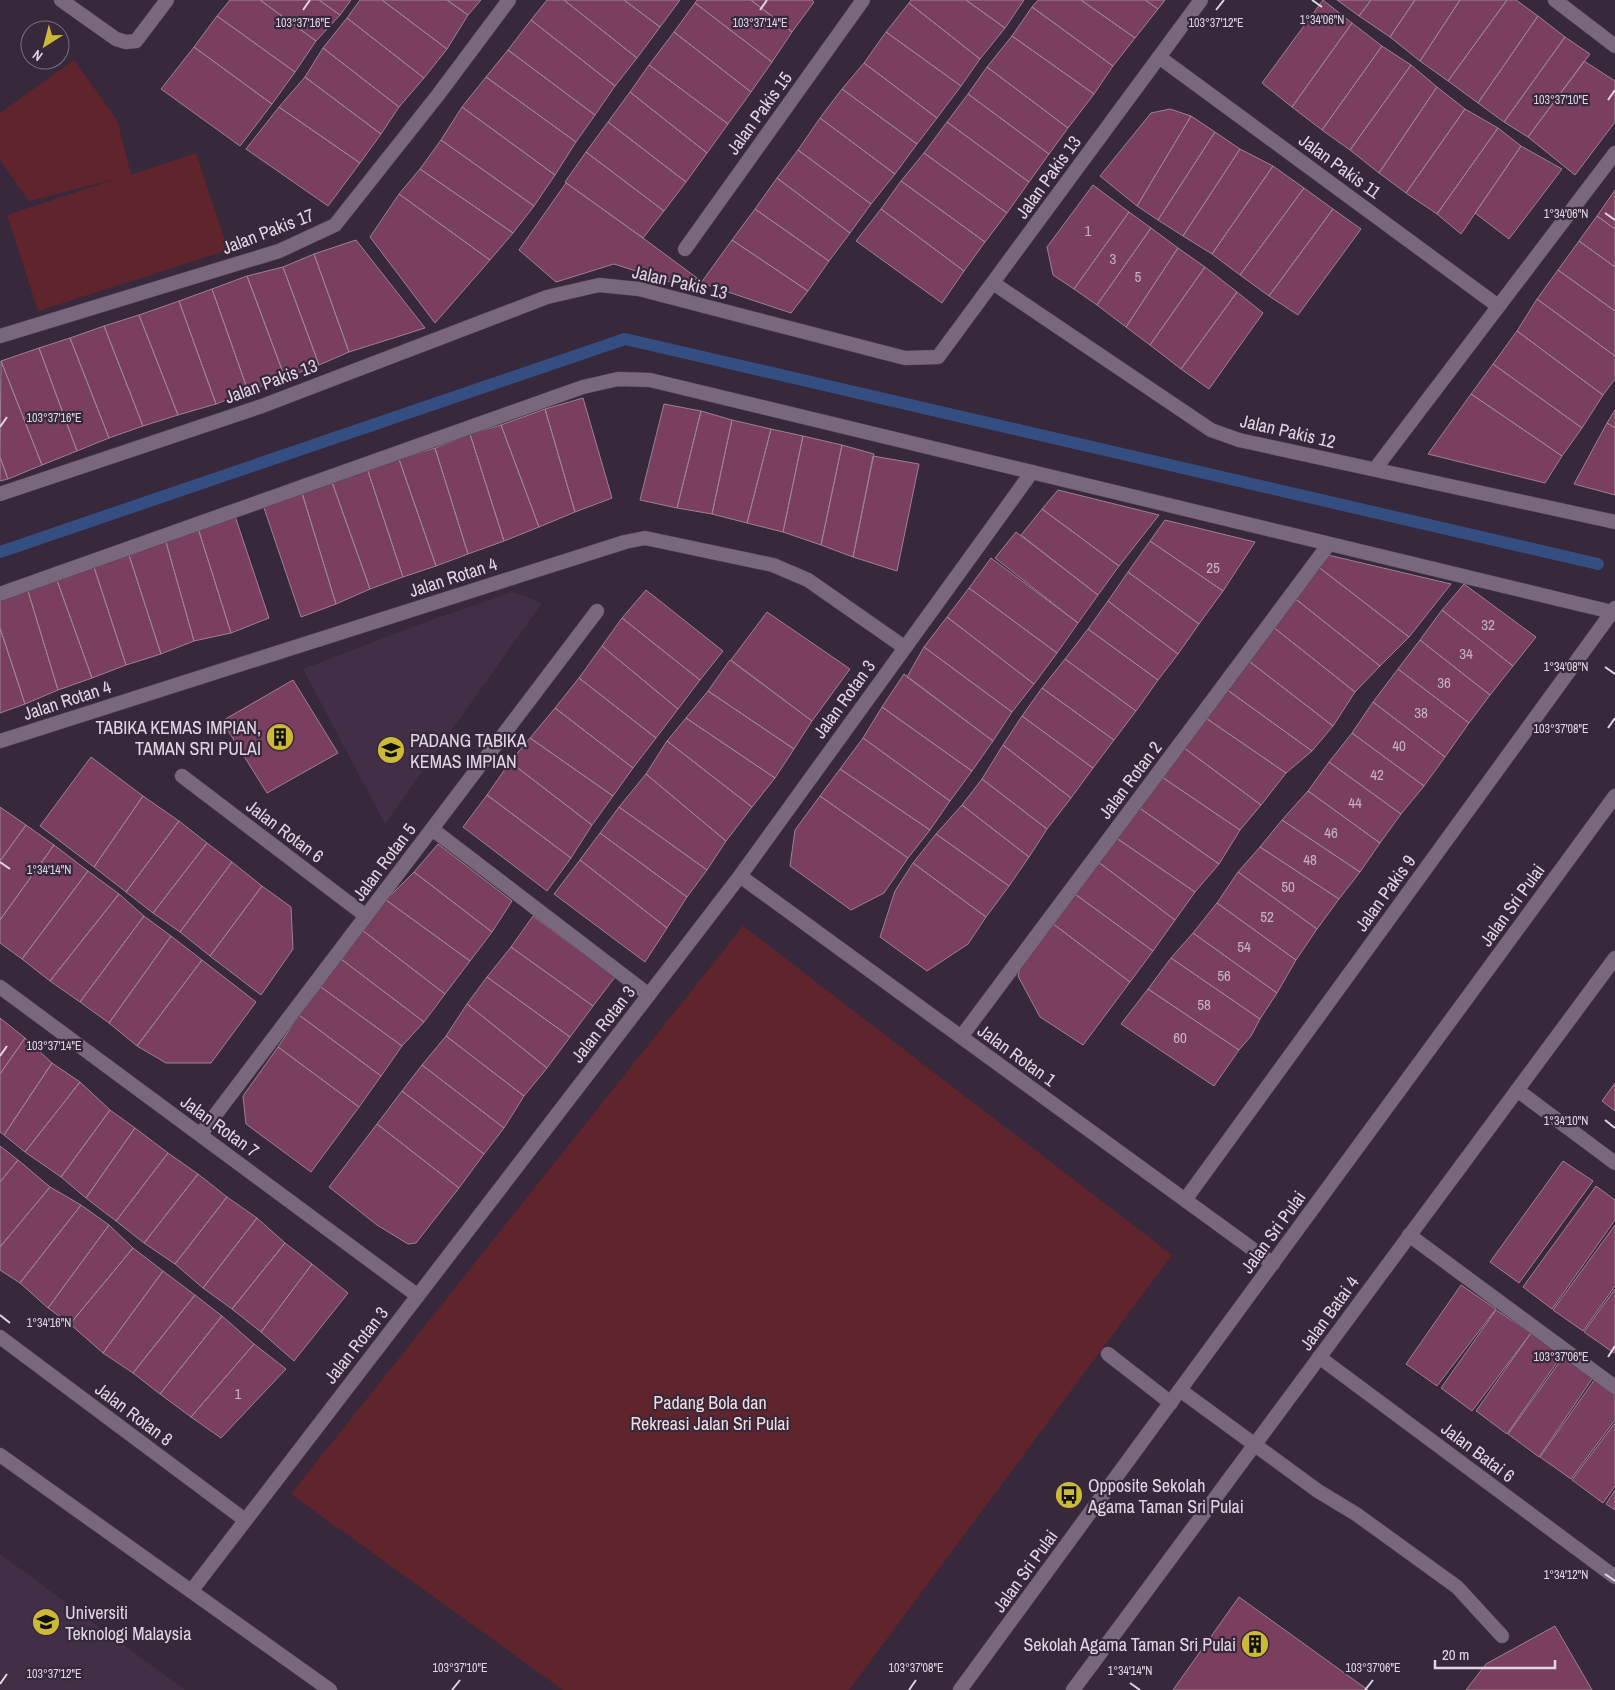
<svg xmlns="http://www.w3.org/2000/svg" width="1615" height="1690" viewBox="0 0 1615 1690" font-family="'Archivo Narrow',sans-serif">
<rect width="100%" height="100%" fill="#37283b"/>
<path fill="#422e47" d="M513,592L542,603L385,824L303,669L431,620Z
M0,1554L185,1690H0Z"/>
<path fill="#60252c" d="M74,60L117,120L131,175L196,153L228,250L38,311L7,215L119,178L29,201L0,160V113Z
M743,926L1172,1255L849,1690H563L291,1494Z"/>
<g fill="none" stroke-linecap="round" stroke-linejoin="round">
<path stroke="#344e82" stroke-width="12" d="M0,552L625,339L1598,564"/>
</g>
<path fill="#7a3f5f" stroke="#9d818f" d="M230,0H260L316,41L295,72L217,16Z
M260,0H319L340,15L316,41Z
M319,0H351L340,15Z
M360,0H382L447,49L424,78L347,18Z
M382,0H447L468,15L447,49Z
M447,0H481L468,15Z
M547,0H564L637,58L615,86L531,20Z
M564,0H624L660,27L637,58Z
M624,0H680L660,27Z
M697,0H751L792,32L772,62L695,3Z
M751,0H812L814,2L792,32Z
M911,0H966L1005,28L980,59L909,3Z
M966,0H1024L1005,28Z
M1038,0H1081L1135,38L1113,66L1032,7Z
M1081,0H1145L1158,9L1135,38Z
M1145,0H1165L1158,9Z
M1323,0L1352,23L1292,107L1262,83Z
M1337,0H1371L1359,16Z
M1371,0H1415L1390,37L1359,16Z
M1415,0H1460L1420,61L1390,37Z
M1460,0H1507L1448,81L1420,61Z
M1507,0H1516L1538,16L1478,103L1448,81Z
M695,3L772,62L751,92L674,32Z
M909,3L980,59L961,86L886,32Z
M1032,7L1113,66L1094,94L1012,36Z
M217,16L295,72L272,104L194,47Z
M1538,16L1565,37L1504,122L1478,103Z
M347,18L424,78L399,107L323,48Z
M531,20L615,86L595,115L508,50Z
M1352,23L1382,46L1322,130L1292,107Z
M674,32L751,92L728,124L649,65Z
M886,32L961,86L937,118L864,63Z
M1012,36L1094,94L1068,128L987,67Z
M1565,37L1590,54L1528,137L1504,122Z
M1382,46L1411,65L1350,150L1322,130Z
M194,47L272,104L240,146L161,89Z
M323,48L399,107L381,134L305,77Z
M508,50L595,115L576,142L486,77Z
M1584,61L1615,81V122L1575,175L1528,137Z
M864,63L937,118L917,144L842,89Z
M649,65L728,124L707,153L630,92Z
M1411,65L1437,87L1379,173L1350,150Z
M987,67L1068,128L1049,154L968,94Z
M305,77L381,134L360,163L279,107Z
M486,77L576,142L555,175L462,107Z
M1437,87L1465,109L1406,193L1379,173Z
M842,89L917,144L895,174L820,118Z
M630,92L707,153L686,182L608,122Z
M968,94L1049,154L1029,182L947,122Z
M279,107L360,163L328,206L246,149Z
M462,107L555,175L534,206L441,140Z
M1170,109L1191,116L1137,206L1100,176L1151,113Z
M1465,109L1498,128L1437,214L1406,193Z
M1191,116L1215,132L1158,220L1137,206Z
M820,118L895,174L871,204L798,150Z
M608,122L686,182L664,211L586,152Z
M947,122L1029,182L1007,213L924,153Z
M1498,128L1521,146L1461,234L1437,214Z
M1215,132L1240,149L1183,236L1158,220Z
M441,140L534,206L513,233L420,169Z
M1521,146L1562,169L1509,239L1475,213Z
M1240,149L1273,166L1212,254L1183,236Z
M798,150L871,204L850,233L777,178Z
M586,152L664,211L643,238L565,182Z
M924,153L1007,213L985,242L901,181Z
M1273,166L1304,188L1240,275L1212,254Z
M420,169L513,233L490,260L399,194Z
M777,178L850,233L829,261L755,209Z
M901,181L985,242L964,271L881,209Z
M566,183L643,238L697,278L689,288L614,264L556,282L519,250Z
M1093,185L1129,212L1074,289L1053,275L1047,247Z
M1304,188L1333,209L1269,296L1240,275Z
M1615,190V229L1597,216Z
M399,194L490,260L435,323L370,237Z
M755,209L829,261L808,291L732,240Z
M881,209L964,271L942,303L856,241Z
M1333,209L1361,229L1298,315L1269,296Z
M1129,212L1151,228L1097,305L1074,289Z
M1597,216L1615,229V267L1579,241Z
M1151,228L1178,248L1126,327L1097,305Z
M356,240L425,328L349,352L314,254Z
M732,240L808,291L791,313L701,283Z
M1579,241L1615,267V311L1558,270Z
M1178,248L1205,267L1150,345L1126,327Z
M314,254L349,352L319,365L283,267Z
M283,267L319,365L285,378L247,276Z
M1205,267L1237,292L1181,369L1150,345Z
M1558,270L1615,311V356L1537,299Z
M247,276L285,378L248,391L212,289Z
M212,289L248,391L216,404L179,301Z
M1237,292L1263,313L1209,389L1181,369Z
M1537,299L1615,356V379L1603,395L1517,331Z
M179,301L216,404L178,415L139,315Z
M139,315L178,415L143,426L104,326Z
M104,326L143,426L109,438L70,338Z
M1517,331L1603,395L1582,428L1493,364Z
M70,338L109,438L77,451L39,348Z
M39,348L77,451L42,465L1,361Z
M1,361L42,465L8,479L0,457Z
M1493,364L1582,428L1562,456L1471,394Z
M1471,394L1562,456L1545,483L1428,454Z
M583,398L612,498L575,512L545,409Z
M664,404L701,411L677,508L640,500Z
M545,409L575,512L539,527L501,425Z
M1615,410V428L1607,423Z
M701,411L732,420L712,514L677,508Z
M732,420L771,429L747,523L712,514Z
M1607,423L1615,428V495L1574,484Z
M501,425L539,527L504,541L470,434Z
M771,429L803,436L783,532L747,523Z
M470,434L504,541L468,554L435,448Z
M803,436L842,445L821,545L783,532Z
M842,445L874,454L853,557L821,545Z
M435,448L468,554L436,566L399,459Z
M873,456L919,464L897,571L853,557Z
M0,457L8,479L0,481Z
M399,459L436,566L403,577L367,468Z
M367,468L403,577L370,589L332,482Z
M332,482L370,589L336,604L302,493Z
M1058,490L1159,515L1119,566L1042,509Z
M302,493L336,604L301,617L263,505Z
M1042,509L1119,566L1098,595L1021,535Z
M234,513L269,618L231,633L197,525Z
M1165,520L1255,542L1223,591L1150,541Z
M197,525L231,633L194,641L164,535Z
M1016,532L1098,595L1078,623L995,558Z
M164,535L194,641L161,654L127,549Z
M1150,541L1223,591L1199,624L1128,572Z
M127,549L161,654L126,665L92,561Z
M1328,555L1451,584L1409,637L1312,562Z
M991,558L1078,623L1057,653L969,588Z
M92,561L126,665L92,678L54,572Z
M1312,562L1409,637L1380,666L1288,593Z
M54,572L92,678L58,690L25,581Z
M1128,572L1199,624L1178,654L1108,601Z
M25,581L58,690L25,704L0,628V591Z
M1464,584L1536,637L1513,666L1442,610Z
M969,588L1057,653L1034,684L947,617Z
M646,590L723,651L700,680L622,618Z
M1288,593L1380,666L1355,692L1268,623Z
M1108,601L1178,654L1158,680L1088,629Z
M1442,610L1513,666L1490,695L1420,640Z
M767,612L850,669L812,721L731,660Z
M947,617L1034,684L1012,712L924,647Z
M622,618L700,680L678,709L602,646Z
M1268,623L1355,692L1333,726L1241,655Z
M0,628L25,704L0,713Z
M1088,629L1158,680L1136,711L1065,659Z
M1420,640L1490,695L1469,723L1398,669Z
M602,646L678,709L656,738L579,678Z
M924,647L1012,712L993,741L907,677Z
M1241,655L1333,726L1312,751L1219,684Z
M1065,659L1136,711L1114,740L1042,688Z
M730,660L812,721L794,749L708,691Z
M1398,669L1469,723L1445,757L1373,702Z
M904,674L993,741L972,771L882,707Z
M579,678L656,738L633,768L555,708Z
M293,680L338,753L267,793L222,721Z
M1219,684L1312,751L1286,773L1197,712Z
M1042,688L1114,740L1093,768L1022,716Z
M708,691L794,749L775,778L686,718Z
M1373,702L1445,757L1424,786L1352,733Z
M882,707L972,771L950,801L863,738Z
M555,708L633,768L613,796L530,738Z
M1197,712L1286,773L1261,805L1176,742Z
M1022,716L1093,768L1071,798L1003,745Z
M686,718L775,778L752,807L667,741Z
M1352,733L1424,786L1401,814L1329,762Z
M530,738L613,796L592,825L510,762Z
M863,738L950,801L930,830L840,769Z
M667,741L752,807L726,841L646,774Z
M1176,742L1261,805L1240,830L1156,773Z
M1003,745L1071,798L1047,829L982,779Z
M91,757L143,796L94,867L40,826Z
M510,762L592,825L571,858L487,795Z
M1329,762L1401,814L1380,843L1308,791Z
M840,769L930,830L908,858L820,796Z
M1156,773L1240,830L1219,864L1131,802Z
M646,774L726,841L707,870L619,807Z
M982,779L1047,829L1029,857L962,805Z
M1308,791L1380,843L1360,872L1282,820Z
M487,795L571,858L547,891L463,827Z
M143,796L179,821L126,892L94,867Z
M820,796L908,858L884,893L851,910L790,866L795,830Z
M1131,802L1219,864L1195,892L1109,833Z
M962,805L1029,857L1009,886L936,834Z
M0,807L26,825L0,861Z
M619,807L707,870L687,897L600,833Z
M1282,820L1360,872L1339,899L1260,847Z
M179,821L207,843L153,913L126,892Z
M26,825L54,845L0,920V861Z
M600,833L687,897L667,928L580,860Z
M1109,833L1195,892L1175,920L1093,858Z
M936,834L1009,886L986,917L913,863Z
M207,843L232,862L180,932L153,913Z
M438,844L512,901L492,932L414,872Z
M54,845L88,871L22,959L0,943V920Z
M1260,847L1339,899L1317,929L1238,872Z
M1093,858L1175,920L1153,951L1068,889Z
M580,860L667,928L645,962L554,894Z
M232,862L262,886L210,956L180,932Z
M913,863L986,917L968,944L927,971L880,937L895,891Z
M88,871L119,894L50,981L22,959Z
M414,872L492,932L470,961L386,900Z
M1238,872L1317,929L1296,960L1217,903Z
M262,886L291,907L293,949L261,995L210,956Z
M1068,889L1153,951L1130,982L1048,920Z
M119,894L144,916L80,1002L50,981Z
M386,900L470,961L445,994L362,930Z
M1217,903L1296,960L1277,993L1193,933Z
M144,916L171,936L109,1023L80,1002Z
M533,916L615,977L593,1006L511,947Z
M1048,920L1130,982L1083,1045L1040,1017L1018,976L1026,947Z
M362,930L445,994L424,1022L341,959Z
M1193,933L1277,993L1260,1019L1171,958Z
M171,936L202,960L137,1046L109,1023Z
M511,947L593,1006L570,1037L487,977Z
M1171,958L1260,1019L1251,1036L1239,1050L1148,989Z
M341,959L424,1022L402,1046L321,987Z
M202,960L256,1002L211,1063H166L137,1046Z
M487,977L570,1037L547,1068L467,1004Z
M321,987L402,1046L381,1076L299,1015Z
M1148,989L1239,1050L1214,1086L1121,1024Z
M467,1004L547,1068L524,1096L446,1036Z
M299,1015L381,1076L359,1107L278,1047Z
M0,1018L25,1038L0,1074Z
M446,1036L524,1096L504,1128L422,1065Z
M25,1038L52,1063L4,1135L0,1132V1074Z
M278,1047L359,1107L311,1172L246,1124L243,1096Z
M52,1063L80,1082L25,1152L4,1135Z
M422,1065L504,1128L484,1154L402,1091Z
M80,1082L110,1110L61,1177L25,1152Z
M1615,1083V1111L1602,1101Z
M402,1091L484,1154L459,1188L377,1124Z
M110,1110L135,1128L86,1198L61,1177Z
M377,1124L459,1188L416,1243L408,1244L377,1225L329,1187Z
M135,1128L168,1153L116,1221L86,1198Z
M0,1146L18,1160L0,1182Z
M168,1153L198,1174L144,1243L116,1221Z
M18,1160L50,1187L0,1247V1182Z
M1563,1161L1593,1181L1519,1283L1490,1262Z
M198,1174L227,1197L175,1264L144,1243Z
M1596,1186L1615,1200V1220L1552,1309L1523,1287Z
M50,1187L81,1205L20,1283L0,1270V1247Z
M227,1197L257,1218L203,1288L175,1264Z
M81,1205L109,1225L48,1308L20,1283Z
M257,1218L285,1243L232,1309L203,1288Z
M109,1225L133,1248L70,1324L48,1308Z
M1615,1225V1286L1583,1331L1553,1310Z
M285,1243L312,1264L261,1332L232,1309Z
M133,1248L163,1271L103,1353L70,1324Z
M312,1264L348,1293L294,1361L261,1332Z
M163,1271L195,1295L133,1373L103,1353Z
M1461,1285L1496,1309L1437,1386L1406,1364Z
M1615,1289V1351L1614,1353L1584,1332Z
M195,1295L222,1316L160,1394L133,1373Z
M1496,1310L1531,1333L1472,1411L1441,1388Z
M222,1316L254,1344L191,1417L160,1394Z
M1531,1333L1562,1355L1507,1434L1476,1411Z
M254,1344L286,1369L221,1438L191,1417Z
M1563,1357L1594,1376L1539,1457L1508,1434Z
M1595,1379L1615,1392V1420L1571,1479L1540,1457Z
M1615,1423V1486L1603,1503L1572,1480Z
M1615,1490V1510L1606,1504Z
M1239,1597L1368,1690H1173Z
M1555,1626L1592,1690H1466L1486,1664Z"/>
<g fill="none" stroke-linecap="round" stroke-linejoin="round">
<defs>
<path id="service" d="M1239,440L1615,522
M0,594L583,387L618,379L650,380L1612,612
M1409,1235L1615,1387
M1108,1354L1171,1403
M1180,1390L1318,1491L1356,1514L1457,1587L1502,1636"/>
<path id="minor" d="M61,0L116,39L126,42L136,41L167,0
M1555,0L1615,46
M1159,57L1498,306
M685,249L863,0
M993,283L1211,430L1239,440
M0,336L279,251L335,225L438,95L509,0
M1375,469L1615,153
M0,494L262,406L547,297L599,285L639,289L905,358L938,357L1201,0
M0,741L625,542L645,538L773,565L808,580L904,647
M182,776L366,916
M432,829L649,995
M740,876L1273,1264
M0,987L418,1296
M961,1037L1329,544
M1517,1090L1615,1163
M200,1135L597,611
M1185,1200L1615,608
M0,1337L245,1520
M1319,1357L1615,1577
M0,1455L330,1690
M192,1590L740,876L1032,472
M1073,1690L1615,958"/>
<path id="tertiary" d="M960,1690L1615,796"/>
</defs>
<use href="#service" stroke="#544758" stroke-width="15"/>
<use href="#minor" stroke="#544758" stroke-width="15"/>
<use href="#tertiary" stroke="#544758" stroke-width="15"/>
<use href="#service" stroke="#79677d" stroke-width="14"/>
<use href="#minor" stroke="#79677d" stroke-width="14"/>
<use href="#tertiary" stroke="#79677d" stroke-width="14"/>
</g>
<path fill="none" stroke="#e0d6e3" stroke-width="2" d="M1312,0L1322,7M303,10L310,0M760,10L767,0M1216,10L1224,0M1608,100L1615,90M1605,213L1615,220M0,427L7,417M1605,667L1615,674M1608,728L1615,718M0,862L10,869M0,1056L7,1046M1605,1120L1615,1128M0,1315L10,1323M1608,1357L1615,1346M1605,1574L1615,1581M1130,1683L1140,1690M0,1684L7,1674M452,1690L460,1680M909,1690L916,1680M1365,1690L1373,1680"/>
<defs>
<symbol id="building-disc" viewBox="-11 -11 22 22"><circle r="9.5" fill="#cdb938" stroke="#37283b"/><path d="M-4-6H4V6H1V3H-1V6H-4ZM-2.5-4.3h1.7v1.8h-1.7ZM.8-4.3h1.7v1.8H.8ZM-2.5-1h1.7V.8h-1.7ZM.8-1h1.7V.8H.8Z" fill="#111"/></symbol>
<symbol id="school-disc" viewBox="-11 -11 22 22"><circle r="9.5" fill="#cdb938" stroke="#37283b"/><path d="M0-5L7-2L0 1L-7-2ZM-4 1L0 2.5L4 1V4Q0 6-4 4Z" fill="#111"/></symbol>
<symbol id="bus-disc" viewBox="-11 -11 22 22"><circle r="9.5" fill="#cdb938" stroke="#37283b"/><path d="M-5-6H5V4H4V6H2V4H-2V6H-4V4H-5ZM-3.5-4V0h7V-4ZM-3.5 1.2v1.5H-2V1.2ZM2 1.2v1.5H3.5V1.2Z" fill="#111"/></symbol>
<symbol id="university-disc" viewBox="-11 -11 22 22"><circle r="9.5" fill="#cdb938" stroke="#37283b"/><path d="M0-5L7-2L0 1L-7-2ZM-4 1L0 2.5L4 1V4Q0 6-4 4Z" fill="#111"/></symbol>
</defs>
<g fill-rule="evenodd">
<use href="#building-disc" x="264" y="721" width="32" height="32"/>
<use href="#school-disc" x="375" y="734" width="32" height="32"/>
<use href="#bus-disc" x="1053" y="1479" width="32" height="32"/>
<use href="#university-disc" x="30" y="1606" width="32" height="32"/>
<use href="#building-disc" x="1239" y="1628" width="32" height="32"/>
</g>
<g text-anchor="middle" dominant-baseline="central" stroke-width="4.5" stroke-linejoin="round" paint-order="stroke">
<g font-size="15" fill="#c6b0c2">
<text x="1088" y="230">1</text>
<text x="1113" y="258">3</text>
<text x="1138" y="276">5</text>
<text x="1213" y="567">25</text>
<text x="1488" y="624">32</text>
<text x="1466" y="653">34</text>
<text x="1444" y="682">36</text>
<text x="1421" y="712">38</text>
<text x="1399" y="745">40</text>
<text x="1377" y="774">42</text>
<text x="1355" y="802">44</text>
<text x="1331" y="832">46</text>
<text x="1310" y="859">48</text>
<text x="1288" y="886">50</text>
<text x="1267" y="916">52</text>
<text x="1244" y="946">54</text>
<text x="1224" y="975">56</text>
<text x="1204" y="1004">58</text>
<text x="1180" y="1037">60</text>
<text x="238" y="1393">1</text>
</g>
<g font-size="18" fill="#e0d6e3" stroke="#37283b">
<text transform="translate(759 113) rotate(-54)">Jalan Pakis 15</text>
<text transform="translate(1340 166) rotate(36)">Jalan Pakis 11</text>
<text transform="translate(1048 177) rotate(-54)">Jalan Pakis 13</text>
<text transform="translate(268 231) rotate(-21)">Jalan Pakis 17</text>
<text transform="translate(680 282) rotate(13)">Jalan Pakis 13</text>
<text transform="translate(271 381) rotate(-20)">Jalan Pakis 13</text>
<text transform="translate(1288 431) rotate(13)">Jalan Pakis 12</text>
<text transform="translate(453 577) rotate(-18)">Jalan Rotan 4</text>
<text transform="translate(844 699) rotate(-54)">Jalan Rotan 3</text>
<text transform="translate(67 700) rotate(-18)">Jalan Rotan 4</text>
<text transform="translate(1130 780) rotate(-53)">Jalan Rotan 2</text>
<text transform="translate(285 831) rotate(37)">Jalan Rotan 6</text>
<text transform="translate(384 862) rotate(-53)">Jalan Rotan 5</text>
<text transform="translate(1385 893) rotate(-54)">Jalan Pakis 9</text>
<text transform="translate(1512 905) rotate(-54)">Jalan Sri Pulai</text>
<text transform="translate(603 1024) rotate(-52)">Jalan Rotan 3</text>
<text transform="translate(1017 1055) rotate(36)">Jalan Rotan 1</text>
<text transform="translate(220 1126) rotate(36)">Jalan Rotan 7</text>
<text transform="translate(1273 1232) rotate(-54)">Jalan Sri Pulai</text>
<text transform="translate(1329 1313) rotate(-54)">Jalan Batai 4</text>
<text transform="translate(356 1345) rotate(-52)">Jalan Rotan 3</text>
<text transform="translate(134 1414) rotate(37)">Jalan Rotan 8</text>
<text transform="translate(1478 1452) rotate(37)">Jalan Batai 6</text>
<text transform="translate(1025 1571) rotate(-54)">Jalan Sri Pulai</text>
</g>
<g font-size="18" fill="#e0d6e3" stroke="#37283b" text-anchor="start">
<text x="261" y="727" text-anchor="end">TABIKA KEMAS IMPIAN,<tspan x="261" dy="21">TAMAN SRI PULAI</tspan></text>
<text x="410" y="740">PADANG TABIKA<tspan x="410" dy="21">KEMAS IMPIAN</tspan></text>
<text x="1088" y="1485">Opposite Sekolah<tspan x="1088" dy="21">Agama Taman Sri Pulai</tspan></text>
<text x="65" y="1612">Universiti<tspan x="65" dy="21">Teknologi Malaysia</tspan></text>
<text x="1236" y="1644" text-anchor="end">Sekolah Agama Taman Sri Pulai</text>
</g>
<g font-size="18" fill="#f3dddd" stroke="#37283b">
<text x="710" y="1402">Padang Bola dan<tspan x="710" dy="21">Rekreasi Jalan Sri Pulai</tspan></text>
</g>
</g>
<g font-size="12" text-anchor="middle" fill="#e0d6e3" stroke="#37283b" stroke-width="4.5" stroke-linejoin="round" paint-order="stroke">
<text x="1322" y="24">1°34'06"N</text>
<text x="303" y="27">103°37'16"E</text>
<text x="760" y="27">103°37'14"E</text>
<text x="1216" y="27">103°37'12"E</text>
<text x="1561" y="104">103°37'10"E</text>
<text x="1566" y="218">1°34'06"N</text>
<text x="54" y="422">103°37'16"E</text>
<text x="1566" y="671">1°34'08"N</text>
<text x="1561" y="733">103°37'08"E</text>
<text x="49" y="874">1°34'14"N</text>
<text x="54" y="1050">103°37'14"E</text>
<text x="1566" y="1125">1°34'10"N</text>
<text x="49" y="1327">1°34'16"N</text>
<text x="1561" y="1361">103°37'06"E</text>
<text x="1566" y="1579">1°34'12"N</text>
<text x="460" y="1672">103°37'10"E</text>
<text x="916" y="1672">103°37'08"E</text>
<text x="1373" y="1672">103°37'06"E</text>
<text x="1130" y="1675">1°34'14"N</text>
<text x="54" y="1678">103°37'12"E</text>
</g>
<g transform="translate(45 45) rotate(216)"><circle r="24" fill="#37283b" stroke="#7b6e7e"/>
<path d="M0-4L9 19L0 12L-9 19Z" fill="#cdb938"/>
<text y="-8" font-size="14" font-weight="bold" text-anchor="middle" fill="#e0d6e3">N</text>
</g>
<path d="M1435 1660v8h120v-8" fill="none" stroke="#e0d6e3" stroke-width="2.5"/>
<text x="1442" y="1660" font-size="15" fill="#e0d6e3" stroke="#37283b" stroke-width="4" paint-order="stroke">20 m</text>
</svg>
